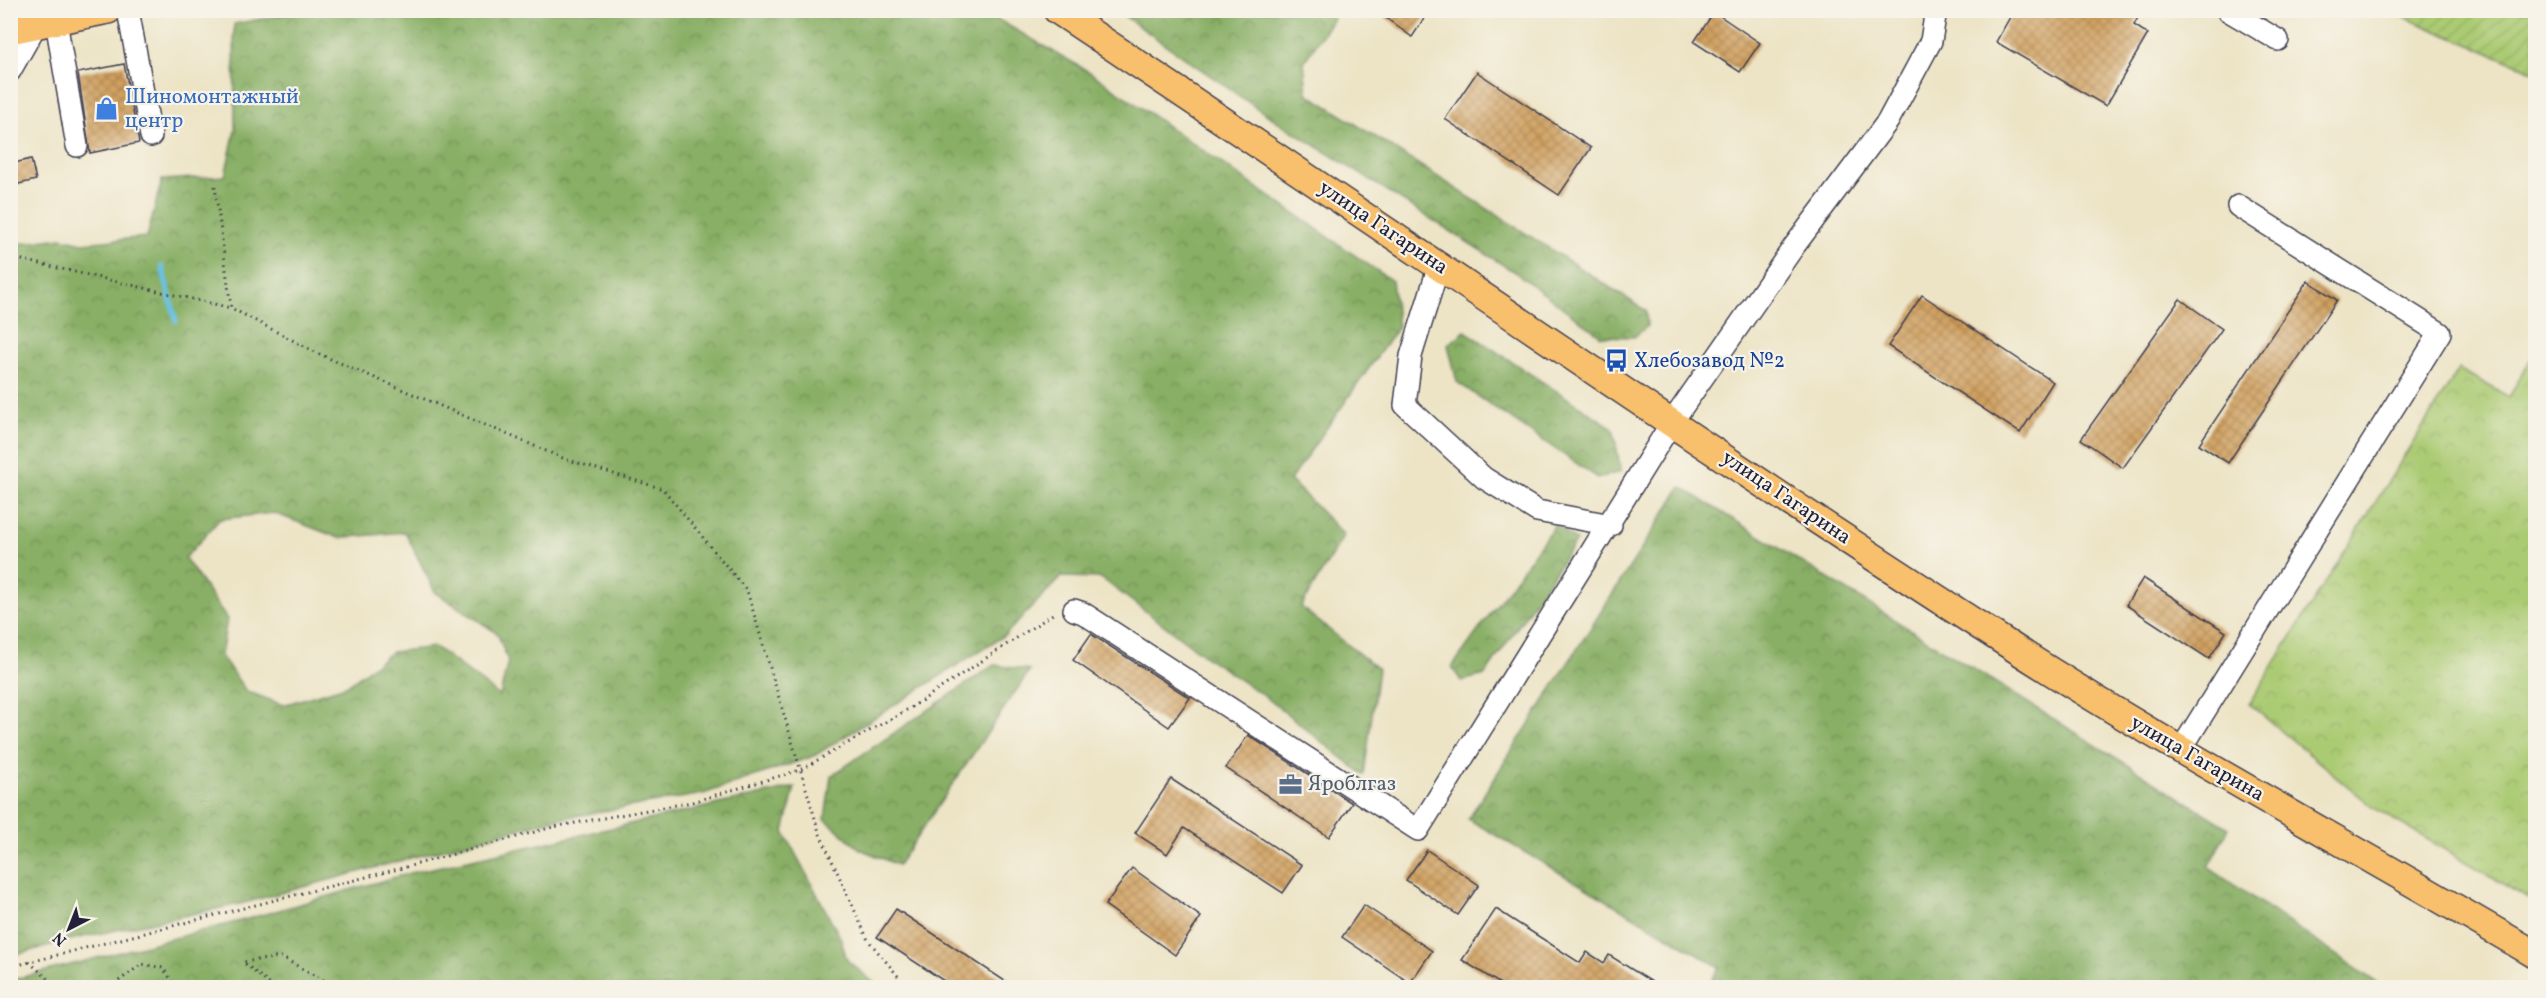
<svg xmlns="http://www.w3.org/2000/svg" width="2546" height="998" viewBox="0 0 2546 998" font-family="Vollkorn,serif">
<defs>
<pattern id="forest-crowns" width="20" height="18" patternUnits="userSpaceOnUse" patternTransform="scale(1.5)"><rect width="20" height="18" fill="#88af65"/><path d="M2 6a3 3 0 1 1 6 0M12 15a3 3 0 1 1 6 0" fill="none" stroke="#6f8e54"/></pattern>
<pattern id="park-crowns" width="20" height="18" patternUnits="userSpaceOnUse" patternTransform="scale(1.5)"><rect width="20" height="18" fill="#abcb73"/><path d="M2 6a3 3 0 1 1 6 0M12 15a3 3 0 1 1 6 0" fill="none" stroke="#93ae64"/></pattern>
<pattern id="garden-furrows" width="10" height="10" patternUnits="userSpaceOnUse" patternTransform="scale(1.5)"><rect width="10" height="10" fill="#abcb73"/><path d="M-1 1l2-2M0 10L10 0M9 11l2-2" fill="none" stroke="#93ae64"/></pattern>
<pattern id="building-cross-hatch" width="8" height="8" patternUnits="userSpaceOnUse" patternTransform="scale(1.5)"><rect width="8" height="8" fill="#cf9d5a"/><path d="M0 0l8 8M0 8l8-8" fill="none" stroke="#a8804c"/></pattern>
</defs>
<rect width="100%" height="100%" fill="#f7f3e8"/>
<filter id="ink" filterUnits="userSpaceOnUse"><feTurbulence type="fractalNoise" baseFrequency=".0167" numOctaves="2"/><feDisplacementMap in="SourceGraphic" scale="12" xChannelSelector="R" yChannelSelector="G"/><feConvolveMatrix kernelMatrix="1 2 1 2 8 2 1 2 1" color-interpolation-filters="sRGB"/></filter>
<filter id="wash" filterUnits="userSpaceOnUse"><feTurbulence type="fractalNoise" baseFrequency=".008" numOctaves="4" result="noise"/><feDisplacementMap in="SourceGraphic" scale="24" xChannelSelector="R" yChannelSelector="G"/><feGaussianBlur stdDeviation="1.35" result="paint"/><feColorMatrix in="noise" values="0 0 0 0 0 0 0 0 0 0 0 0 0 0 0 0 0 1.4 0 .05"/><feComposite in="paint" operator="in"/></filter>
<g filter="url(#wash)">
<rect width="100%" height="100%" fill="#ede4c6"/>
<path fill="url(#forest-crowns)" stroke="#556850" stroke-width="1.5" fill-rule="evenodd" d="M308,10L983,11L1091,73L1392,281L1398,327L1290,480L1344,535L1301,607L1378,669L1364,775L1267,698L1209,659L1101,578L1061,577L1005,635L814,756L703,794L552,820L240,904L78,938L11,956V245L61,238L83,243L147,237L162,180L225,176L235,130L234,24ZM274,513L339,538L405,532L435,592L497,633L508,661L500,696L435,647L392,652L346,686L283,705L246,691L221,656L227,619L185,558L220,519Z
M1117,11H1338L1304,62L1307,93L1628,299L1646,311L1647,326L1634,337L1601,336L1516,273L1261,111Z
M1465,331L1613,428L1621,472L1598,478L1457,382L1448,345Z
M1681,487L2229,828L2208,867L2383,987H1707L1720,967L1468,819Z
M1555,524L1576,541L1485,675L1461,681L1452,667Z
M994,665L1030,670L898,865L860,849L825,819L831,776Z
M795,787L784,832L841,939L847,960L879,987H11V980L240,921L410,873Z"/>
<path fill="url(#park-crowns)" stroke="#667657" stroke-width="1.5" d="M2535,352V903L2374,808L2249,704L2459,369L2509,397Z"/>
<path fill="url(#garden-furrows)" stroke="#667657" stroke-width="1.5" d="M2389,11H2535V72Z"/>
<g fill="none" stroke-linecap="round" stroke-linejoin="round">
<path stroke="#67c2e5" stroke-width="5" d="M162,267L176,321"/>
</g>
<g id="blocks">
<path fill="url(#building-cross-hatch)" d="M1375,10H1430L1412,37Z
M2014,10H2142L2134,25L2148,34L2106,106L1996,42Z
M1714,12L1760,43L1740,72L1694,42Z
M124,64L139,143L90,153L78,73Z
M1477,72L1591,148L1559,195L1445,119Z
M31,159L36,180L10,186V164Z
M2308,281L2337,300L2228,463L2199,444Z
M1922,295L2053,382L2020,433L1888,346Z
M2180,299L2222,329L2123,468L2081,439Z
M2143,578L2226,632L2209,659L2126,605Z
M1091,634L1190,698L1169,727L1073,660Z
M1248,735L1352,803L1329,837L1226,768Z
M1171,779L1302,865L1283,893L1184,828L1167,854L1135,833Z
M1427,850L1479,885L1458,915L1406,880Z
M1132,868L1201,917L1175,955L1105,905Z
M1364,905L1432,951L1410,983L1342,937Z
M896,909L1014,987H953L877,937Z
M1496,909L1580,963L1587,952L1604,963L1609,955L1660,987H1505L1462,960Z"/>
</g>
</g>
<g filter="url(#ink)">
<use href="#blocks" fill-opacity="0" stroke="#403f50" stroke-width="1.5"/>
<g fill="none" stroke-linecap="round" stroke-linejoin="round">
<defs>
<path id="minor" d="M128,10L151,136
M2227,10L2278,40
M56,21L77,146
M10,71L36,25
M1439,265L1411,356L1405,405L1484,478L1537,511L1611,525
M1074,610L1083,613L1418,830L1672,422L1795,245L1888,121L1931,41L1936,10
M2180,751L2440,333L2238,206"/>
<path id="major" d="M1057,10C1376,221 1689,440 2011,646C2182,756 2361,851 2536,955
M10,30L108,10"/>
</defs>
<use href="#minor" stroke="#403f50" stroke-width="24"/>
<use href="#major" stroke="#403f50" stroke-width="30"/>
<path stroke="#403f50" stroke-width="3" stroke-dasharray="1.5 4.5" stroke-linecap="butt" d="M215,186L231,308L319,354L565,459L663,489L747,591L819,832L868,940L908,988
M10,257L231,308
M29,962L59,988
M10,967L410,866L553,827L692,802L800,770L912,707L1056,612
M109,988L142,964L163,968L177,988
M274,988L243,962L281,957L338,988"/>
<use href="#minor" stroke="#fff" stroke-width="21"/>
<use href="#major" stroke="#f8bf6c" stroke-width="27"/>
</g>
</g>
<defs>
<symbol id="shop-bare" viewBox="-9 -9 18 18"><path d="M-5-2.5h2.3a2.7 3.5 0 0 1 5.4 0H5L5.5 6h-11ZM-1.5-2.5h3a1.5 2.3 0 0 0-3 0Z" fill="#3f7fe0" stroke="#f7f3e8" stroke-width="2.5" paint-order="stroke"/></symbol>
<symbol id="bus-bare" viewBox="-9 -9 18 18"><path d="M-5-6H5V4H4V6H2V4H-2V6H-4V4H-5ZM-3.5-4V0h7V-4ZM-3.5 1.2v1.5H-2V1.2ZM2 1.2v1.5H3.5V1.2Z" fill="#1a4fb4" stroke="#f7f3e8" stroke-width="2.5" paint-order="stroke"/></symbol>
<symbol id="office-bare" viewBox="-9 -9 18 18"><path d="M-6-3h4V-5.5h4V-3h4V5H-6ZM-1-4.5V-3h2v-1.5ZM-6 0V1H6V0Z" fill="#5c6f8a" stroke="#f7f3e8" stroke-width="2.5" paint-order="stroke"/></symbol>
</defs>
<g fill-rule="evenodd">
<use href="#shop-bare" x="90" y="92" width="33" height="33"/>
<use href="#bus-bare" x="1600" y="344" width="33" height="33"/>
<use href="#office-bare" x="1274" y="768" width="33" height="33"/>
</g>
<g text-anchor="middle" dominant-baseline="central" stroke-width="4.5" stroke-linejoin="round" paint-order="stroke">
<g font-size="21" fill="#366cbe" stroke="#f7f3e8" text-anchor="start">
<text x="125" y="97">Шиномонтажный<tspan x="125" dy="24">центр</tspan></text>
</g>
<g font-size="21" fill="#22223b" stroke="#f7f3e8">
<text transform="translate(1383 228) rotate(34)">улица Гагарина</text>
<text transform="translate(1786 498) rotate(34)">улица Гагарина</text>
<text transform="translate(2197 759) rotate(30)">улица Гагарина</text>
</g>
<g font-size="21" fill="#164399" stroke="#f7f3e8" text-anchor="start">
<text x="1634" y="361">Хлебозавод №2</text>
</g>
<g font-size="21" fill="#4e5e75" stroke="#f7f3e8" text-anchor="start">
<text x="1308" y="784">Яроблгаз</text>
</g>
</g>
<rect width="2546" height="998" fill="none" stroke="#f7f3e8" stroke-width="36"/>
<g transform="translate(69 929) rotate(222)" stroke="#f7f3e8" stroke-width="4.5" paint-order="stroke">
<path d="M0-4.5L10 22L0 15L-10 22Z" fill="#22223b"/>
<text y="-9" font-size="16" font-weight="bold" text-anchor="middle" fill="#22223b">N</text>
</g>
</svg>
